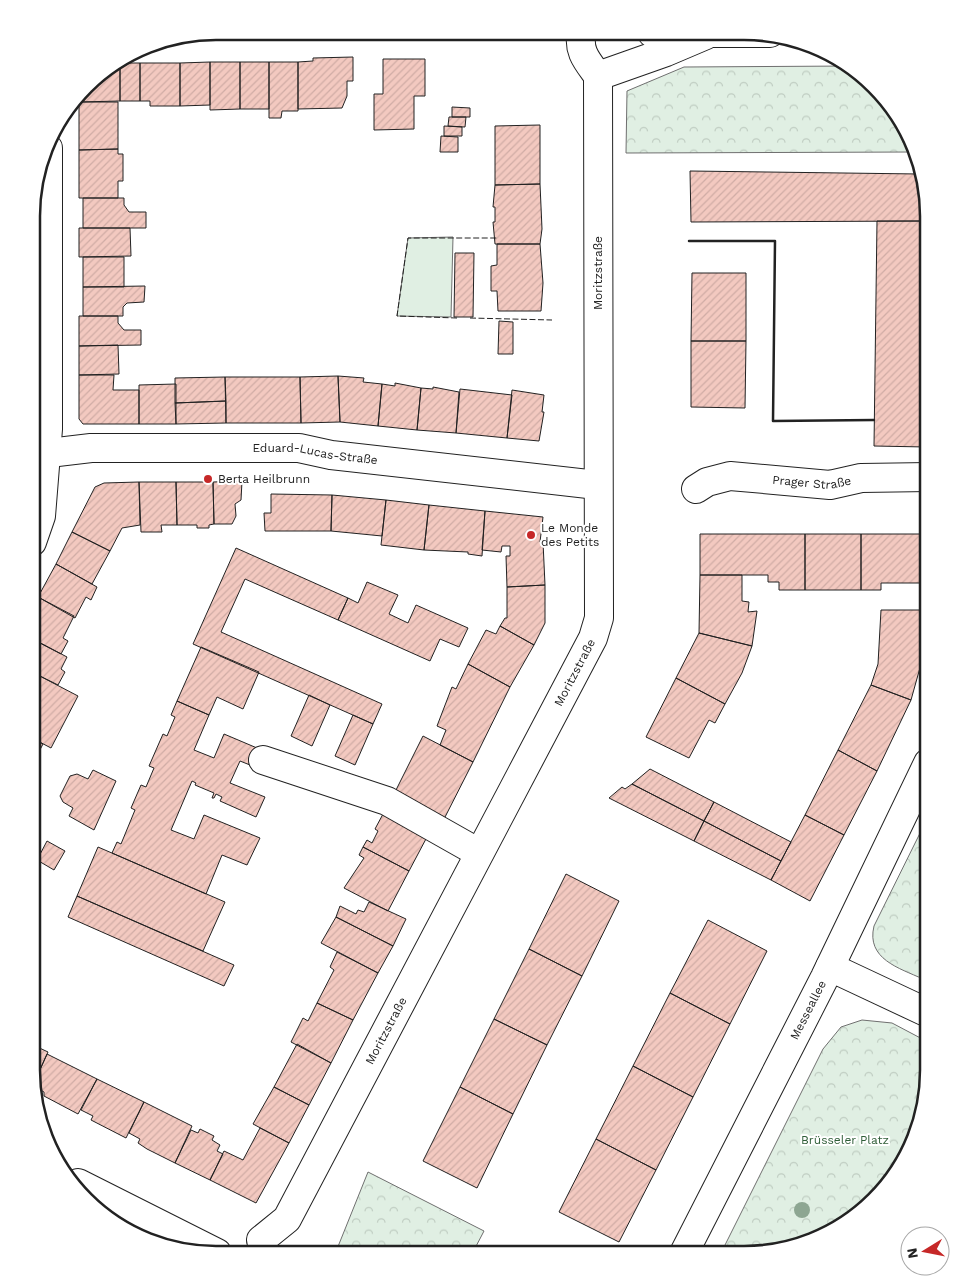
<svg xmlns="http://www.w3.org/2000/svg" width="960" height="1286" viewBox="0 0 960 1286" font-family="'Work Sans',sans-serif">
<defs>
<pattern id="grass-dots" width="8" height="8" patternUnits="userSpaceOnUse" patternTransform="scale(1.25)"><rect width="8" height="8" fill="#e0efe3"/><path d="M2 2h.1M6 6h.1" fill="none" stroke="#c0cdc2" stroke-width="1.8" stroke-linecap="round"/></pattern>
<pattern id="forest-crowns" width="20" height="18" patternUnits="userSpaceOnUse" patternTransform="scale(1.25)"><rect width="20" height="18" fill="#e0efe3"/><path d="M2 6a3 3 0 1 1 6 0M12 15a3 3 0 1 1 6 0" fill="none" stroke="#c0cdc2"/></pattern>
<pattern id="building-hatch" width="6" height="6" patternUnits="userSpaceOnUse" patternTransform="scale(1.25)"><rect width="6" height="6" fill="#f3c9c0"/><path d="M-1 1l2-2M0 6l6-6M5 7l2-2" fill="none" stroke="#d0aca5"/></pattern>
</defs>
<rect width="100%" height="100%" fill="#fff"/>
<path fill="url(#grass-dots)" stroke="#6f6f6f" d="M101,1209L178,1248L113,1223Z"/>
<path fill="url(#forest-crowns)" stroke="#6f6f6f" d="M850,66L910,134L914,152L626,153L627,91L684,67Z
M928,817V969L923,979C899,968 866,959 874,926Z
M862,1020L892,1023L928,1042V1082L898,1172L866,1209L826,1236L744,1255H720L823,1049L841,1027Z
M368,1172L484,1231L472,1254H335Z"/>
<path fill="#e0efe3" stroke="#6f6f6f" d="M453,237L451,317L397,316L408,238Z"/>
<path fill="url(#building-hatch)" stroke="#222" d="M353,57V81H347V96L342,108L298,109V62L313,61V58Z
M383,59H425V96H414V129L374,130V94H383Z
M120,62V101L79,102V96L94,77Z
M210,62V105L180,106V63Z
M210,62H240V109L210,110Z
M240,62H269V109H240Z
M269,62H298V111H282L281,118H269Z
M120,63H140V101H120Z
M140,63H180V106H150V101H140Z
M79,102H118V149L79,150Z
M452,107L470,108V117H452Z
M449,117H466L465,127L448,126Z
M540,125V184L495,185V126Z
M444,126L462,127V136H444Z
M441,136L458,137V152H440Z
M118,149V154H123V181H118V198H79V150Z
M690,171L919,174L928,221L691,222Z
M540,184L542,229L540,244H495L493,222H495V207H493L495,185Z
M83,198H124V205L129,212H146V228H83Z
M877,221H928L926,447L874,446Z
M79,228H130L131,256L79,257Z
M497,244H540L543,283L541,311H498L497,291H491V266L497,265Z
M455,253H474L473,317H454Z
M83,257H124V287H83Z
M692,273H746V341H691Z
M145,286L144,302L127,303L123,307V316H83V287Z
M79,316H118V323L124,330H141V345L79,346Z
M499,321L513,322V354H498Z
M691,341H746L745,408L691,407Z
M118,345L119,374L79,375V346Z
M79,375H114L113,390H139V424H83L79,419Z
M338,376L340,422L301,423L300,377Z
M338,376L364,378L363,382L382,384L378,426L340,422Z
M225,377H300L301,423H226Z
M225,377L226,401L175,403V378Z
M395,383L421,388L417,430L378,426L382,384L395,386Z
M176,384V424H139V385Z
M433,387L459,392L456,433L417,430L421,388L433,389Z
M460,389L512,395L507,438L456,433Z
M512,390L544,395L542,412H544L539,441L507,438Z
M226,401V423L176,424L175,403Z
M242,481L241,500L235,504L236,516L232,524H214L213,482Z
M139,482H176L177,525H161L162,532H141Z
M139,482L140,525L122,528L110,551L72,532L95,487L104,483Z
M176,482H213L214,524L209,525V528H197V525H177Z
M271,494L332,495L331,531H265L264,513H271Z
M332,495L386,500L382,536L331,531Z
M386,500L429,505L424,550L381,545Z
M429,505L485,511L482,556L468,554V552L424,550Z
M485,511L543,517L540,542H543L545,585L507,587L506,556H510V546H502L501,552L482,550Z
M72,532L110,551L92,584L56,564Z
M700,534H805V590H779V582H768V575H700Z
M805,534H861V590H805Z
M861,534H927V583H881V590H861Z
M236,548L348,598L338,620L245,579L221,632L382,704L373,724L193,644Z
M56,564L97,587L91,600L86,597L75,618L38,597Z
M700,575H742V601L749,602L748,612L757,611L752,646L699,633Z
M367,582L398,595L389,614L408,623L416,605L468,628L459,647L440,639L430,661L338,620L348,598L358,603Z
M545,585V623L534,645L500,626L505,618H507V587Z
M38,597L74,616L63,638L68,641L61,654L32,639V608Z
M881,610H925L923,657L911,700L871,685L878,664Z
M500,626L534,645L510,687L468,664L486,630L496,634Z
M699,633L752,646L742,673L725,704L676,678Z
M35,640L67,657L61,669L65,672L58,685L32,672V646Z
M201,647L259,672L243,709L217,697L209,715L177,701Z
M468,664L510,687L473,762L440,745L446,730L437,726L452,687L456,689Z
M34,673L78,696L51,748L32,738Z
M676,678L725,704L715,723L709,720L689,758L646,737Z
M871,685L911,700L877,771L838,750Z
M309,695L330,705L312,746L291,736Z
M177,701L209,715L194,750L214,758L224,734L257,748L250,765L240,761L230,783L265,797L256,817L220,801L222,797L216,794L214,798H212L214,793L195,785L196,783L192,781L171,830L194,839L204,815L260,838L247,865L222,855L206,894L112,853L117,842L121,844L135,810L131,808L141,785L146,787L154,768L149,766L163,734L167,736L175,717L171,715Z
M353,715L373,724L355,765L335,756Z
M423,736L473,762L442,823L392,798Z
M32,738L43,744L32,765Z
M838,750L877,771L844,835L805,815Z
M650,769L714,802L704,821L632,784Z
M93,770L116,781L94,830L69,816L73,808L63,802L60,796L70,776L77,774L88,779Z
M632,784L704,821L694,841L609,798L622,787L625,789Z
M714,802L791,842L781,861L704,821Z
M383,814L427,837L409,871L363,847L367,840L372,843L378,831L375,829Z
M805,815L844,835L810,901L771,880Z
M704,821L781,861L771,880L694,841Z
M47,841L65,851L54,870L37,860Z
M98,847L225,902L203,951L77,896Z
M363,847L409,871L388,911L344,888L364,858L359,855Z
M566,874L619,901L582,976L529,949Z
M77,896L234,965L224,986L68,917Z
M369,902L406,919L393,946L336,917L340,906L356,914L358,910L364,912Z
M336,917L393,946L378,973L321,943Z
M708,920L767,951L730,1024L670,993Z
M529,949L582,976L547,1045L494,1019Z
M337,952L378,973L353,1020L317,1003L334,970L330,967Z
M670,993L730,1024L693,1097L633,1066Z
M317,1003L353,1020L331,1063L291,1042L303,1018L308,1021Z
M494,1019L547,1045L513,1114L460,1087Z
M31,1044L48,1052L34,1083L31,1070Z
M297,1044L331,1063L309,1105L274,1087Z
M47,1054L97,1079L78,1114L44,1096V1092L35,1087L34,1083Z
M633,1066L693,1097L656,1170L596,1139Z
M97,1079L144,1102L126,1138L91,1120L93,1116L81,1110Z
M274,1087L309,1105L289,1143L253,1124Z
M460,1087L513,1114L477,1188L423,1161Z
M144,1102L192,1126L175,1163L147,1149L138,1143L140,1139L129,1133Z
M260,1128L289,1143L256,1203L210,1180L224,1151L243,1160Z
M200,1129L214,1136L212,1140L220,1145L217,1151L223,1154L210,1180L175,1163L191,1130L198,1133Z
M596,1139L656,1170L619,1242L559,1212Z"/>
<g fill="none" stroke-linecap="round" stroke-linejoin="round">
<defs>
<g id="minor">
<path d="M598,76L666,52L706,35"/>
<path id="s1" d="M32,455L91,448H299L331,455L597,485"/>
<path id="s2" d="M696,489L707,482L730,476L830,485L861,478L929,477"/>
<path d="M32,542L41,516L48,429V148"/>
<path d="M263,760L387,801L479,853"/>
<path d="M830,967L928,1013"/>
<path id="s3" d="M261,1240L287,1219L593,638L599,618L598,76C588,62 577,51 582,32"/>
<path id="s4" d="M683,1255L825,977L928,763"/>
</g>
<path id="major" d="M652,33H770
M78,1183L217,1253"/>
</defs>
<use href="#minor" stroke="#222" stroke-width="30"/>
<use href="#major" stroke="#222" stroke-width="30"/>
<use href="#minor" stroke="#fff" stroke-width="28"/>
<use href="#major" stroke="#fff" stroke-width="28"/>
<path stroke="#222" stroke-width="1" stroke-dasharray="6 2.5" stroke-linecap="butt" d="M457,318L397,316L408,238H497
M470,318L552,320"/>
<path stroke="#222" stroke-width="2.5" d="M689,241H775L773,421L874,420"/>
</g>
<circle fill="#8da692" cx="802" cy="1210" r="8"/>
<g fill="#c62828" stroke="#fff" stroke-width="2">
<circle cx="208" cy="479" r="5"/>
<circle cx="531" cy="535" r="5"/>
</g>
<g text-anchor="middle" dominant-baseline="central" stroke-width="4" stroke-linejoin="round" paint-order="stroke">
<g font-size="12" fill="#222" stroke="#fff">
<text transform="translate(598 273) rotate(-90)">Moritzstraße</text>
<text stroke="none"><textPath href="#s1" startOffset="284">Eduard-Lucas-Straße</textPath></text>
<text stroke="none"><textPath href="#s2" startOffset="119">Prager Straße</textPath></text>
<text stroke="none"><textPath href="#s3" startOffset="651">Moritzstraße</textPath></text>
<text stroke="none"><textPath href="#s4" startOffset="275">Messeallee</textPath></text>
<text stroke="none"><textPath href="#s3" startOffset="246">Moritzstraße</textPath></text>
</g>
<g font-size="12" fill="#222" stroke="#fff" text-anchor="start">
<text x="218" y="479">Berta Heilbrunn</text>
<text x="541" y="528">Le Monde<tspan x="541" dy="14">des Petits</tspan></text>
</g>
<g font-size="12" fill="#2f5e38" stroke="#fff">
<text x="845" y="1140">Brüsseler Platz</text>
</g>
</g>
<path d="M0 0H960V1286H0ZM216 40H744A176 176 0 0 1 920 216V1070A176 176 0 0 1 744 1246H216A176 176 0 0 1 40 1070V216A176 176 0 0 1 216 40Z" fill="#fff" fill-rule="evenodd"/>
<path fill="none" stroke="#222" stroke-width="2.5" d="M216 40H744A176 176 0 0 1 920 216V1070A176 176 0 0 1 744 1246H216A176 176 0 0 1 40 1070V216A176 176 0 0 1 216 40Z"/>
<g transform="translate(925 1251) rotate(260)"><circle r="24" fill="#ffffff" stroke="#a7a7a7"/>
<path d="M0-4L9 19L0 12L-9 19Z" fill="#c62828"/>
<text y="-8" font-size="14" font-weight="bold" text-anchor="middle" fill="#222222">N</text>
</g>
</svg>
